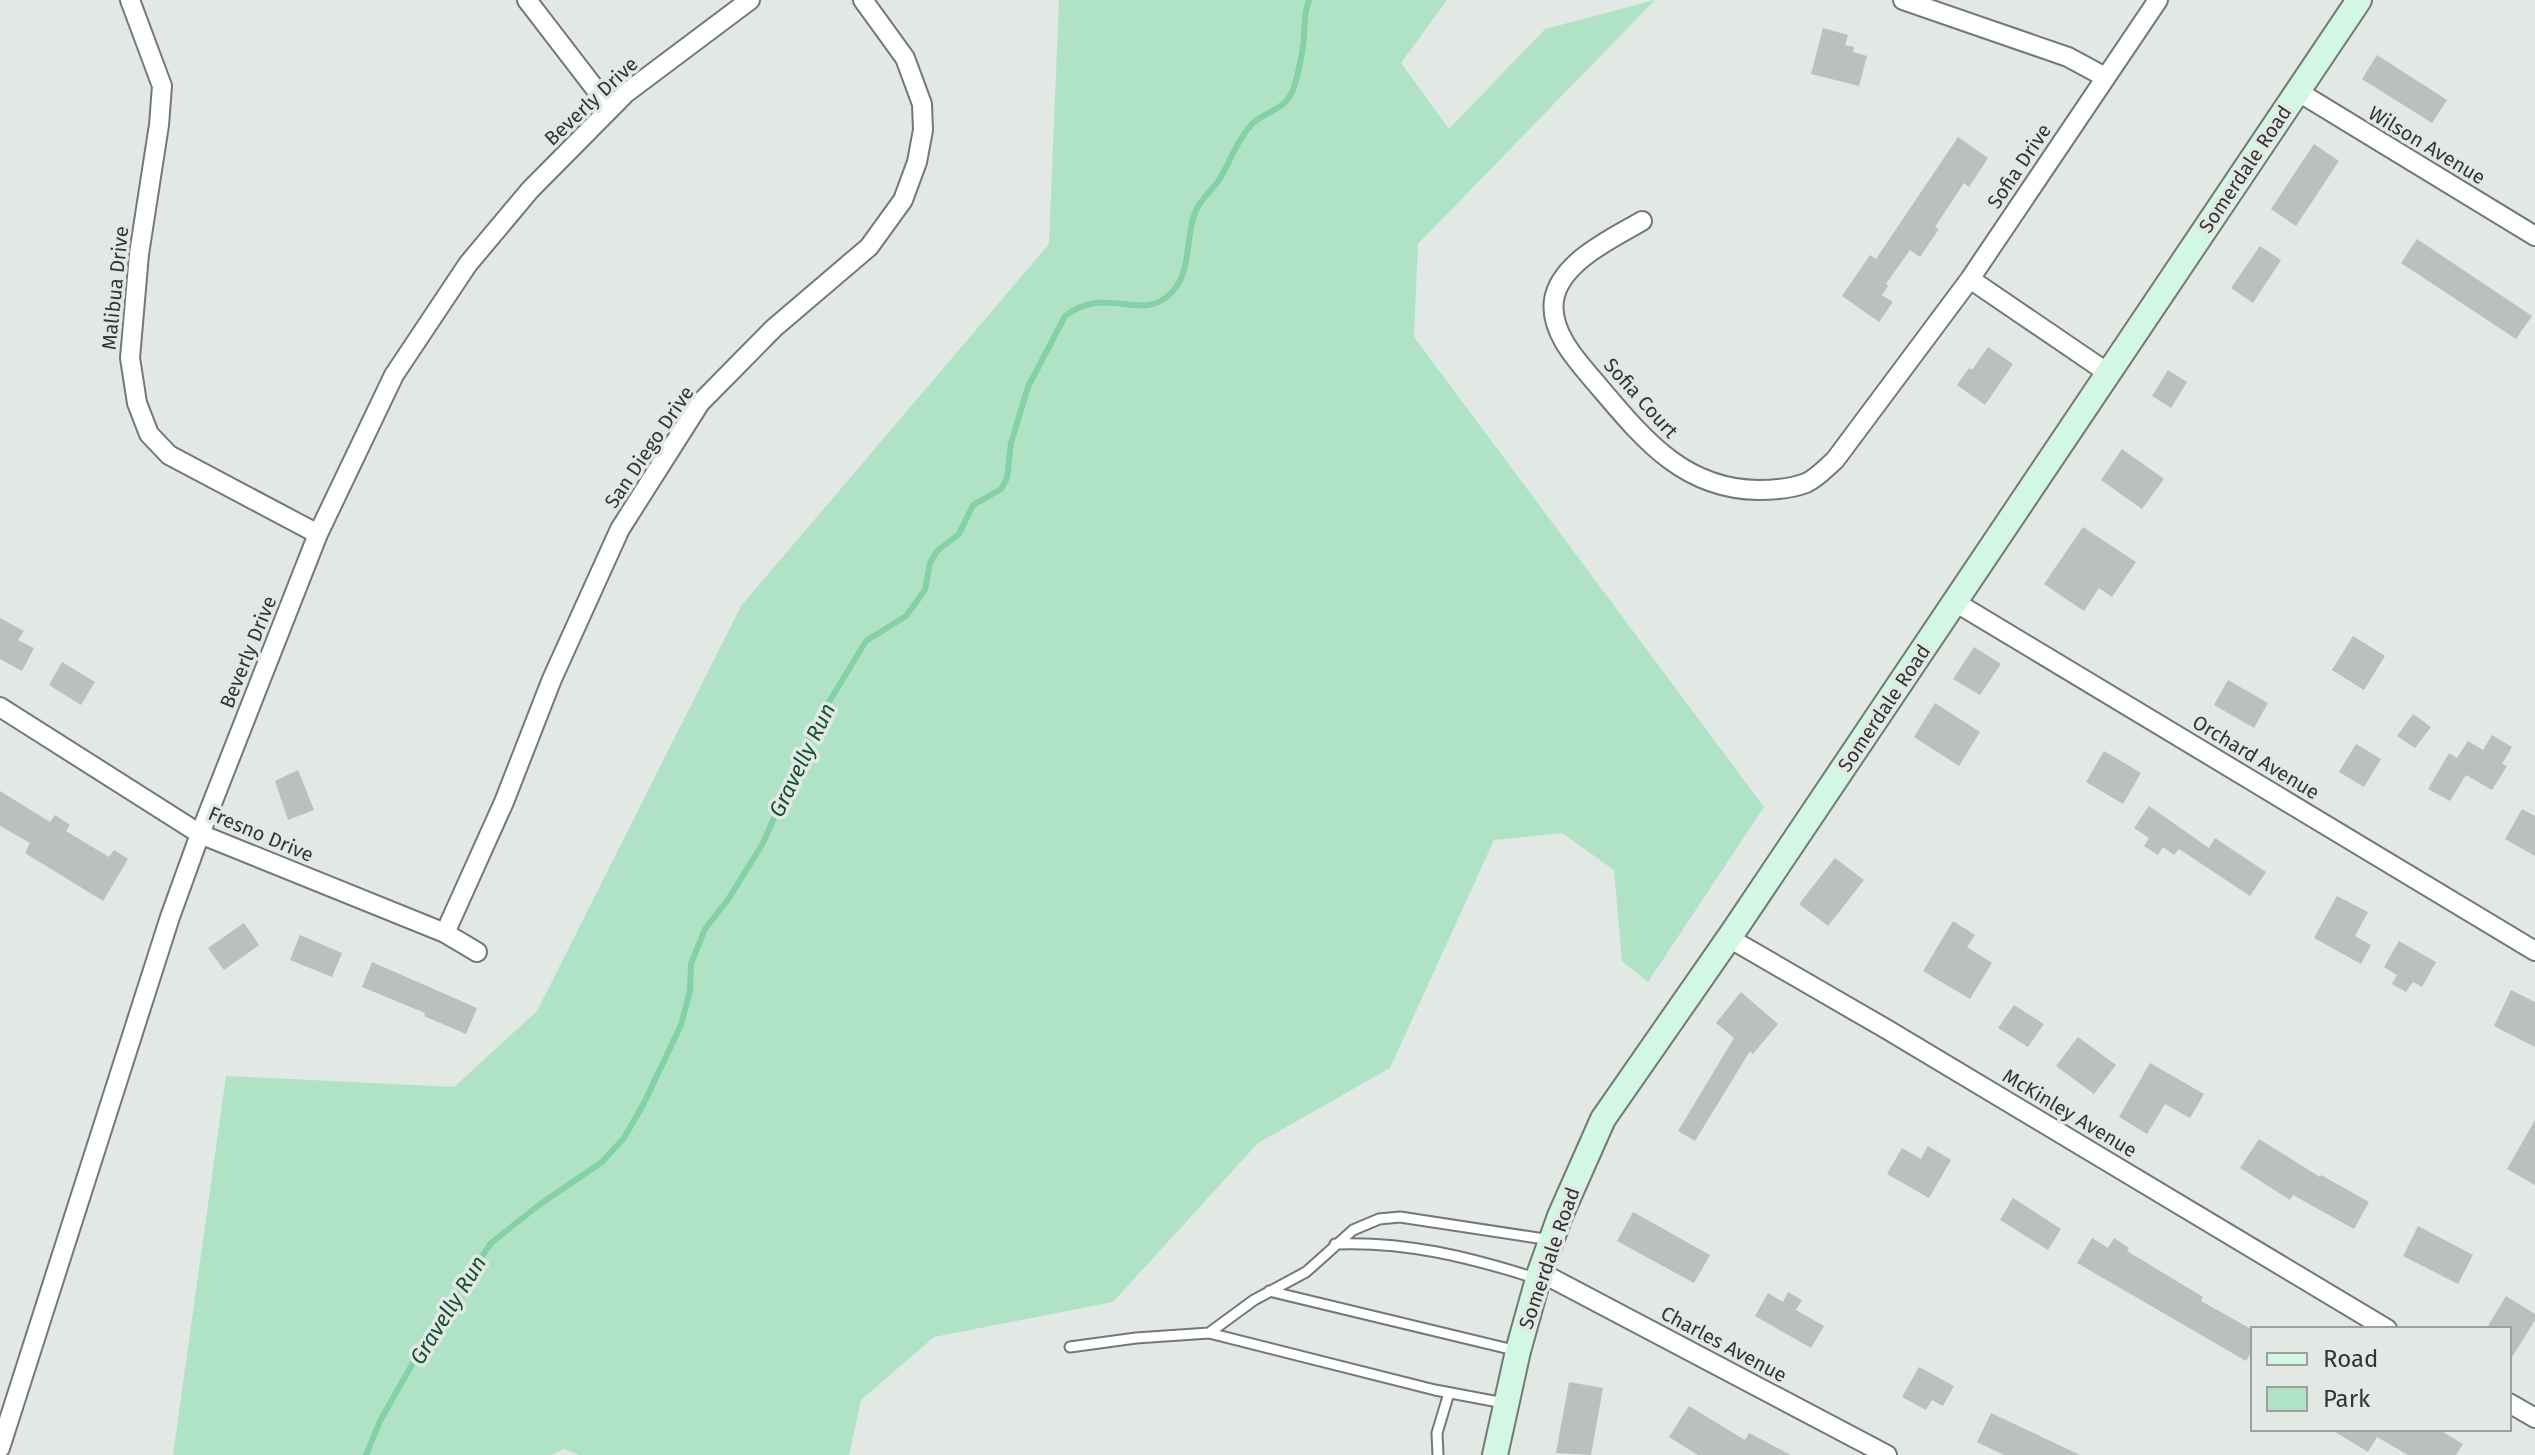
<svg xmlns="http://www.w3.org/2000/svg" width="2535" height="1455" viewBox="0 0 2535 1455" font-family="'Fira Sans',sans-serif">
<rect width="100%" height="100%" fill="#e2e8e4"/>
<path fill="#b0e3c5" d="M1059,0H1447L1401,63L1449,129L1545,29L1655,0L1418,244L1414,337L1764,807L1648,982L1622,961L1614,870L1562,833L1494,840L1390,1068L1258,1143L1113,1302L934,1337L861,1400L849,1455H579L564,1449L551,1455H173L226,1076L454,1087L537,1011L741,606L1049,244Z"/>
<g fill="none" stroke-linecap="round" stroke-linejoin="round">
<path stroke="#85d1a7" stroke-width="6" d="M366,1455L380,1421L435,1324L491,1243L539,1205L602,1162L624,1138L644,1103L681,1025L690,991L691,964L705,929L729,898L763,843L815,725L866,641L906,616L925,590L930,563L937,551L959,534L973,505L1001,489L1007,478L1011,443L1028,387L1065,316C1107,283 1142,325 1172,292C1194,269 1183,232 1199,205C1205,195 1215,187 1221,177C1231,159 1238,139 1252,124C1266,110 1285,111 1293,90C1298,76 1303,51 1304,36C1305,23 1304,12 1309,0"/>
</g>
<path fill="#bac0bc" d="M1823,28L1848,35L1845,45L1854,47L1853,52L1867,56L1859,86L1811,74Z
M2377,55L2447,100L2432,123L2362,79Z
M1958,137L1988,158L1969,187L1964,183L1935,227L1939,229L1920,257L1910,250L1886,284L1888,286L1882,295L1893,302L1879,322L1842,296L1870,255L1876,259Z
M2314,144L2339,161L2296,226L2271,209Z
M2417,239L2532,316L2516,339L2401,263Z
M2260,246L2281,260L2253,303L2231,288Z
M1988,347L2013,364L1985,405L1957,385L1969,368L1972,370Z
M2168,370L2187,382L2171,408L2152,396Z
M2122,449L2164,479L2142,509L2101,480Z
M2083,527L2136,562L2112,597L2099,588L2084,611L2044,584Z
M0,618L24,631L18,640L34,648L22,671L0,659Z
M2353,636L2385,656L2364,690L2332,670Z
M1974,647L2001,664L1980,695L1953,679Z
M62,662L95,682L81,705L49,685Z
M2228,680L2268,703L2254,728L2214,705Z
M1935,703L1980,732L1959,766L1914,737Z
M2413,714L2431,727L2415,748L2397,736Z
M2492,735L2512,747L2502,764L2507,766L2492,790L2466,775L2450,801L2428,789L2449,753L2457,758L2468,741L2483,750Z
M2356,744L2381,759L2364,787L2339,772Z
M2104,751L2141,773L2123,804L2086,782Z
M298,770L314,810L288,820L275,781Z
M0,791L50,822L55,815L70,825L66,831L109,857L114,850L128,859L103,901L25,853L30,843L0,826Z
M2149,806L2209,848L2215,838L2266,872L2250,896L2179,849L2174,855L2163,847L2158,855L2144,846L2149,838L2134,828Z
M2522,809L2535,816V856L2505,839Z
M1835,858L1864,880L1828,926L1799,904Z
M2337,896L2368,912L2355,936L2371,945L2361,964L2314,938Z
M1953,921L1975,935L1967,947L1992,963L1970,999L1923,971Z
M244,923L259,945L224,970L208,948Z
M300,935L342,953L332,977L290,960Z
M2399,941L2436,962L2422,987L2413,982L2406,992L2392,984L2397,975L2384,967Z
M372,962L477,1008L466,1034L424,1016L425,1013L362,987Z
M2511,990L2535,1002V1047L2494,1026Z
M1741,992L1778,1024L1753,1054L1750,1051L1695,1141L1678,1131L1734,1038L1716,1023Z
M2014,1005L2044,1024L2028,1047L1998,1028Z
M2078,1037L2116,1065L2094,1094L2056,1066Z
M2150,1063L2204,1094L2190,1118L2165,1104L2147,1134L2119,1117Z
M2535,1120V1185L2507,1169Z
M2259,1139L2320,1177L2321,1175L2369,1202L2354,1229L2293,1195L2290,1200L2240,1168Z
M1928,1146L1951,1160L1929,1198L1887,1174L1902,1148L1921,1159Z
M2013,1198L2061,1229L2048,1250L2000,1220Z
M1633,1212L1710,1255L1694,1283L1617,1241Z
M2418,1226L2473,1255L2458,1284L2403,1256Z
M2092,1238L2108,1248L2114,1238L2129,1248L2127,1251L2203,1297L2201,1301L2253,1330V1349L2246,1361L2077,1263Z
M1788,1292L1802,1300L1796,1310L1824,1326L1811,1348L1755,1316L1768,1293L1783,1302Z
M2506,1296L2535,1314V1320L2509,1362V1329H2486Z
M1919,1367L1954,1386L1943,1406L1932,1400L1926,1410L1902,1397Z
M1569,1382L1603,1388L1591,1455L1556,1453Z
M1689,1406L1745,1440L1749,1433L1791,1455H1698L1669,1437Z
M1991,1413L2080,1455H2004L1977,1442Z
M2330,1429H2438L2463,1444L2456,1455H2408L2377,1437L2368,1452Z"/>
<g fill="none" stroke-linecap="round" stroke-linejoin="round">
<defs>
<path id="lane" d="M1335,1244C1405,1241 1469,1257 1535,1278
M1269,1291L1518,1351
M1209,1333L1254,1300L1306,1272L1353,1230L1379,1219L1400,1217L1551,1240
M1070,1347L1136,1338L1209,1333L1435,1390L1504,1403
M1438,1455L1437,1433L1449,1393"/>
<path id="street" d="M130,0L162,86L159,125L139,254L130,358L137,403L149,434L169,455L318,534
M527,0L610,108
M1903,0L2068,57L2105,77
M2297,91L2535,236
M1642,221C1613,238 1560,262 1554,300C1549,334 1581,365 1601,389C1645,441 1685,489 1758,490C1773,490 1793,488 1806,483C1817,478 1827,467 1835,460L1970,279L2158,0
M1970,279L2108,373
M1955,602L2535,951
M0,707L200,834L445,933L477,952
M445,933L504,802L552,679L620,529L700,403L774,328L869,247L903,200L917,162L923,130L922,104L905,58L863,0
M1729,938L1888,1030L2387,1329
M1540,1272L1887,1455
M2509,1403L2535,1418
M0,1448L170,917L200,834L318,534L394,375L468,264L530,190L626,93L750,0"/>
<path id="secondary" d="M1495,1455L1518,1351L1540,1272L1560,1216L1603,1119L1733,932L2359,0"/>
</defs>
<use href="#lane" stroke="#737975" stroke-width="13"/>
<use href="#street" stroke="#737975" stroke-width="22"/>
<use href="#secondary" stroke="#737975" stroke-width="28"/>
<use href="#lane" stroke="#fff" stroke-width="9"/>
<use href="#street" stroke="#fff" stroke-width="18"/>
<use href="#secondary" stroke="#d3f7e5" stroke-width="24"/>
</g>
<g text-anchor="middle" dominant-baseline="central" stroke-width="7" stroke-linejoin="round" paint-order="stroke">
<g font-size="20" fill="#333534" stroke="#e2e8e4">
<text transform="translate(591 101) rotate(-43)">Beverly Drive</text>
<text transform="translate(2427 145) rotate(31)">Wilson Avenue</text>
<text transform="translate(2019 166) rotate(-56)">Sofia Drive</text>
<text transform="translate(2245 169) rotate(-56)">Somerdale Road</text>
<text transform="translate(115 288) rotate(-84)">Malibua Drive</text>
<text transform="translate(1641 398) rotate(48)">Sofia Court</text>
<text transform="translate(649 447) rotate(-56)">San Diego Drive</text>
<text transform="translate(248 652) rotate(-68)">Beverly Drive</text>
<text transform="translate(1884 708) rotate(-56)">Somerdale Road</text>
<text transform="translate(2256 757) rotate(31)">Orchard Avenue</text>
<text transform="translate(261 834) rotate(23)">Fresno Drive</text>
<text transform="translate(2070 1113) rotate(31)">McKinley Avenue</text>
<text transform="translate(1549 1258) rotate(-71)">Somerdale Road</text>
<text transform="translate(1724 1344) rotate(28)">Charles Avenue</text>
</g>
<g font-size="22" font-style="italic" fill="#165035" stroke="#e2e8e4">
<text transform="translate(802 760) rotate(-64)">Gravelly Run</text>
<text transform="translate(448 1310) rotate(-58)">Gravelly Run</text>
</g>
</g>
<rect x="2251" y="1327" width="260" height="104" fill="#e2e8e4" stroke="#9ca09e" stroke-width="2"/>
<rect x="2267" y="1353" width="40" height="12" fill="#d3f7e5" stroke="#9ca09e" stroke-width="2"/>
<text x="2323" y="1367" font-size="24" fill="#333534">Road</text>
<rect x="2267" y="1387" width="40" height="24" fill="#b0e3c5" stroke="#9ca09e" stroke-width="2"/>
<text x="2323" y="1407" font-size="24" fill="#333534">Park</text>
</svg>
